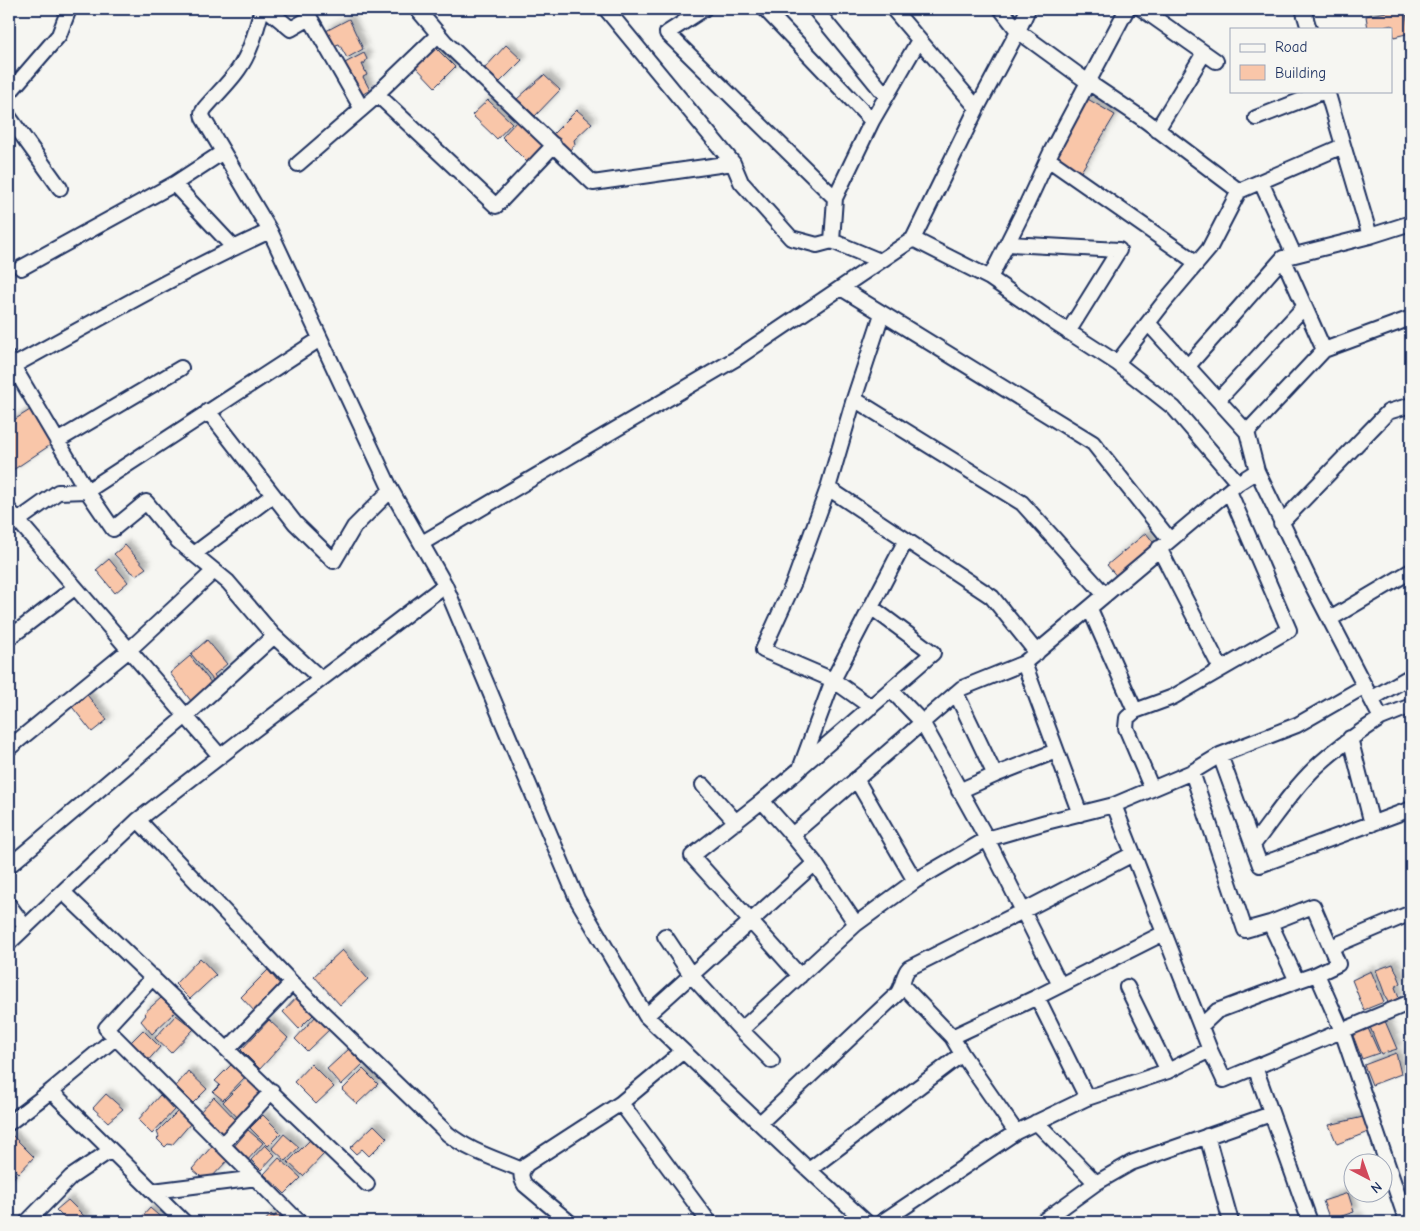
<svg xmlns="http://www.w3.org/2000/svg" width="1420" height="1231" viewBox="0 0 1420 1231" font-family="'Comic Neue',sans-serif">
<defs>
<filter id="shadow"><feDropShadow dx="4.5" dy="-4.5" stdDeviation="2.5" flood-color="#0004"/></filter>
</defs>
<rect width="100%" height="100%" fill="#f6f6f2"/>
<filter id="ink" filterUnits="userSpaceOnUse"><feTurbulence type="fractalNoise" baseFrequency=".02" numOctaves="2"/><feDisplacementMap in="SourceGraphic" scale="10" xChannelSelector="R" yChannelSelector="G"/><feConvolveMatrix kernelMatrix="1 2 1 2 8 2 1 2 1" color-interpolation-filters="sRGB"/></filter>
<g filter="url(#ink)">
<path fill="#f9c6a9" stroke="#1b2f5e" filter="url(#shadow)" d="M1402,9H1405L1410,33L1394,37L1392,25L1376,29H1368L1366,16Z
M349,19L363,49L347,58L339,44L333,46L326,31Z
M506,45L522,60L500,82L484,69Z
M436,48L455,67L435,87L415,66Z
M364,53L367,59L364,64H362L367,75L363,77L370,90L358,97L343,64Z
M544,75L560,90L535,116L517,99Z
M1086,98L1115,115L1079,175L1050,157Z
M488,100L512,123L497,139L472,115Z
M577,110L592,123L574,140L575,144L570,150L552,135Z
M517,121L544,146L528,163L502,137Z
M30,410L52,444L10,472L9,423Z
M1146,533L1157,547L1119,579L1107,565Z
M125,545L146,568L136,575L129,570L114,554Z
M109,559L128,582L115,593L96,570Z
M207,640L227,664L214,675L217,679L214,681L191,654Z
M190,656L212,684L191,701L170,673Z
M84,691L107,720L92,732L69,703Z
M342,950L368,979L340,1005L314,976Z
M200,958L216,975L190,999L175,984Z
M1393,964L1401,983L1395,987L1399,998L1388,1003L1376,970Z
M268,970L282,987L256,1013L241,997Z
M1371,971L1384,1002L1364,1010L1352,980Z
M299,995L315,1013L299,1029L283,1012Z
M161,998L176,1011L152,1034L141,1021L146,1015L144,1013Z
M176,1015L194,1029L171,1053L155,1038Z
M317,1015L332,1027L307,1051L295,1039Z
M269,1020L288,1038L260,1069L241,1050Z
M1385,1021L1397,1049L1381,1054L1370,1027Z
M1367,1026L1379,1053L1362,1059L1352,1033Z
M143,1030L160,1047L145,1064L127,1046Z
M349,1049L363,1064L341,1085L327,1069Z
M1396,1053L1401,1074L1372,1085L1364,1065Z
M233,1063L246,1076L223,1100L213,1092L220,1085L215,1081Z
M311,1064L334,1087L316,1104L294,1082Z
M363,1069L378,1084L357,1104L342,1090Z
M188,1071L207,1089L193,1103L176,1086Z
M249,1076L265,1093L240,1120L223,1102Z
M106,1094L123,1109L108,1122L93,1108Z
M160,1095L174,1110L152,1134L138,1120Z
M214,1097L238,1122L222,1137L198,1114Z
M179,1110L191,1123L172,1145L168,1144L165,1147L157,1139L159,1137L157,1132Z
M263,1115L281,1133L268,1146L250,1128Z
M1363,1117L1368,1132L1337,1144L1329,1125Z
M374,1125L387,1138L369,1156L362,1149L356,1154L350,1148Z
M248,1130L263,1143L246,1162L232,1149Z
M9,1132L34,1157L19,1173L9,1163Z
M284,1134L299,1147L286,1161L272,1148Z
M310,1140L324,1154L303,1176L288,1162Z
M213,1145L229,1159L207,1182L192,1169Z
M265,1145L275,1155L261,1170L251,1160Z
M279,1158L301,1178L285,1194L264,1174Z
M9,1169L16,1175L9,1183Z
M1348,1193L1354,1212L1330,1220L1323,1201Z
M68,1200L87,1219L83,1222H68L56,1210Z
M150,1208L166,1222H146L141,1218Z
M281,1208L295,1222H264L271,1214L274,1217Z
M1357,1217L1359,1222H1340Z"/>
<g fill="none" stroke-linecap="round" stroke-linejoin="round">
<defs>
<path id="minor" d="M262,9C256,30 251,52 238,70C229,83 216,95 205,108L202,113L203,118L270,231L391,490L445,585L577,899L646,1016L809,1170L866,1222
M267,9L291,29L310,18L362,109
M417,9L445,42L593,183L733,163
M606,9L733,163L741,182L791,238L817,245L832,241
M704,9L667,33L835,198
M765,9L872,121L835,198L832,241L880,261
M815,9L886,96
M893,9L977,108
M1001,9L1018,31L1088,82L1146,121L1239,191
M1142,9L1216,61
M1303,9L1309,29
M438,35L380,91L379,94L381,98L496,206L554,145
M1327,91L1370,236L1411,223
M9,93L59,35L69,9
M9,117L60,188
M1256,118L1325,91
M872,121L919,40
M1157,130L1204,53
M1048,159L1197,263
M298,164L379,94
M1261,182L1294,255
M174,184L234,248
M913,239L990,278L1055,323L1117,363L1174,408L1238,483L1257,471
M1008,244L1119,250L1068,332
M21,268L174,184L223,152
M990,278L1025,208L1052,150L1127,9
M841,288L1093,443L1170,540
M882,314L854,399L1022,503L1105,595
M1148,323L1247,432L1257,471L1311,583L1381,718L1411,706
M1324,350L1283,258L1370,236
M9,359L87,491L113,529L146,502L178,541L228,582L274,636L321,679
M1117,363L1165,301L1209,249L1239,191L1343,146
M13,366C98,320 182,271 270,231
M1188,366L1283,258
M1218,400L1304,307
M208,411L295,523L334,561L354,527L391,490
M1247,432L1324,350L1411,318
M57,441L181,368
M828,488L992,597L1037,653
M9,510L220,756
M1281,523L1388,412L1411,405
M9,527L58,492L87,491L320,339
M422,543L737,358L913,239L977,108L1018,31L1028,9
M1159,548L1221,669
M194,554L273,495
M1090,609L1135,711L1173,697L1289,630L1229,491
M1330,619L1411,571
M9,638L69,592L74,587
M1024,663L1080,814
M1365,686L1297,725L1220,755L1260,865L1411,809
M956,693L995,775L959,791
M1371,699L1411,676
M871,707L833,680L906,540
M1135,711L1127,718L1126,728L1152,789
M1350,738L1372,824
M9,748L129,650L214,571
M801,767L933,653L871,607
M1192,772L1245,930L1270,923L1297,981L1317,974L1342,1031L1407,1222
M995,775L1056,751
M856,779L915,881L987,839L922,722L891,690
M703,785L736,822
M762,801L692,856L800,976
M1114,805L1210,1050
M138,820L292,983L448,1134C469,1151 497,1159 522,1170
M792,835L762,801L800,769L833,680L763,650L794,582L828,488L854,399
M1253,845C1273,819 1292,790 1316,767C1336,748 1358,733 1381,718
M815,863L856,924
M9,866L186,716L274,636
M63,892L367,1184
M9,905L25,927
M1270,923L1313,906L1338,964L1317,974
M665,936L691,975L741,1030L856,924L915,881
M9,943L138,820L245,737L445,585
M1331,947L1411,913
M153,977L106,1028L299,1222
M1060,985L987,839L1046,822L1114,805L1192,772L1220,755
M903,986L952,1037L962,1054L1016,1132
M1127,987L1168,1071
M1037,997L1087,1098
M646,1016L815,863L792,835L962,688L1024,663L1238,483
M1201,1026L1217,1011L1297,981
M741,1030L772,1061
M952,1037L1037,997L1164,933
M228,1049L292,983
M682,1052L621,1103L709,1222
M1255,1067L1310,1222
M51,1091L184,1222
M1036,1122L1096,1183L1042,1222
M9,1123L51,1091L115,1038
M760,1123L897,994C904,986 902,975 909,968L1023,911L1133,854
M1207,1136L1231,1222
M222,1145L272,1091
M809,1170L962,1054
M1096,1183L1131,1163L1271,1114
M153,1191L249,1179
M27,1222L71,1177L111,1150
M569,1222L525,1185C520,1177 520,1172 527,1164L621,1103
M882,1222L1016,1132L1087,1098L1168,1071L1210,1050L1224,1080L1411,1002"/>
</defs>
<use href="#minor" stroke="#1b2f5e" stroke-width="18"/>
<use href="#minor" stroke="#f6f6f2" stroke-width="14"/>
</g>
</g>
<rect width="1420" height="1231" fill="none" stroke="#f6f6f2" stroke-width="30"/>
<rect x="15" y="15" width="1390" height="1201" fill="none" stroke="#1b2f5e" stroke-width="2" filter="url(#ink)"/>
<rect x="1230" y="28" width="162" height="65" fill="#f6f6f2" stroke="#9ea6b7"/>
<rect x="1240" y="44" width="25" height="8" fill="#f6f6f2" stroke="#9ea6b7"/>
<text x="1275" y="52" font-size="15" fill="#1b2f5e">Road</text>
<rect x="1240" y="65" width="25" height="15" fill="#f9c6a9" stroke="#9ea6b7"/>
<text x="1275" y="78" font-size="15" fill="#1b2f5e">Building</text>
<g transform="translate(1368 1178) rotate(139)"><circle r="24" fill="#f6f6f2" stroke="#9ea6b7"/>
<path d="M0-4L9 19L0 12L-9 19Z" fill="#d1495b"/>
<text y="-8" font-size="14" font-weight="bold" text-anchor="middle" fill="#1b2f5e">N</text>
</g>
</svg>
